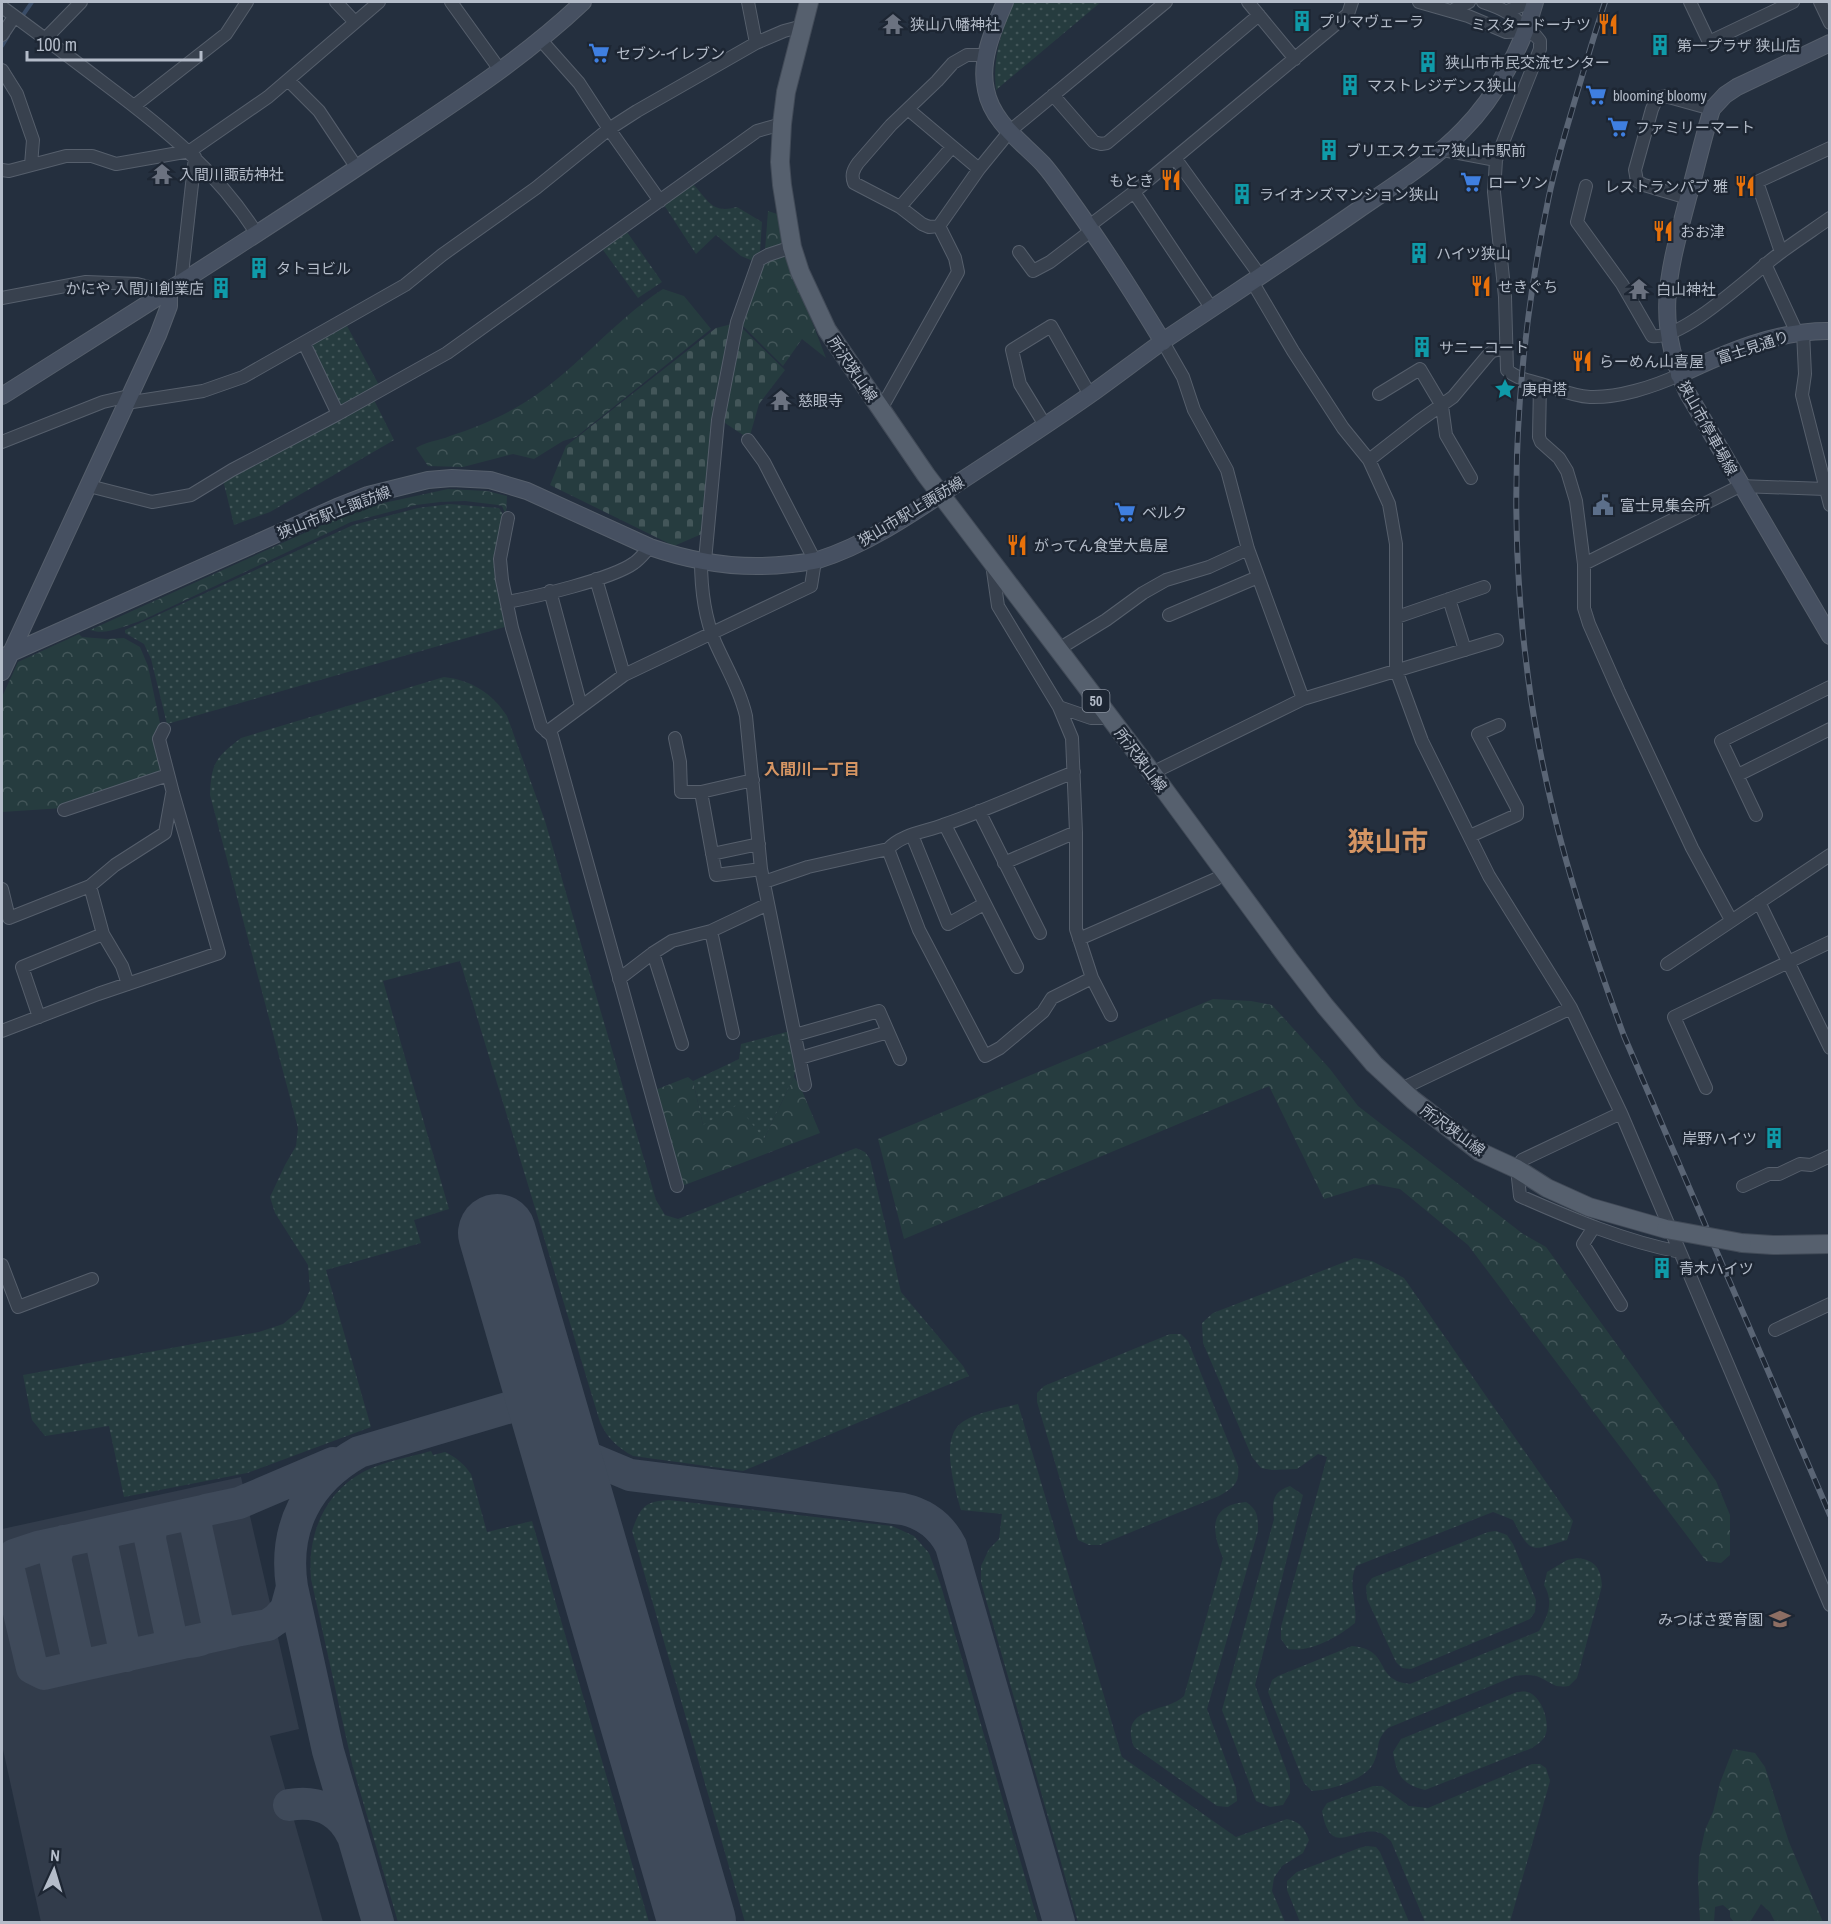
<svg xmlns="http://www.w3.org/2000/svg" width="1831" height="1924" viewBox="0 0 1831 1924" font-family="'Archivo Narrow','Noto Sans JP',sans-serif">
<defs>
<pattern id="grass-dots" width="8" height="8" patternUnits="userSpaceOnUse" patternTransform="scale(1.5)"><rect width="8" height="8" fill="#263c3f"/><path d="M2 2h.1M6 6h.1" fill="none" stroke="#435659" stroke-width="1.8" stroke-linecap="round"/></pattern>
<pattern id="forest-crowns" width="20" height="18" patternUnits="userSpaceOnUse" patternTransform="scale(1.5)"><rect width="20" height="18" fill="#263c3f"/><path d="M2 6a3 3 0 1 1 6 0M12 15a3 3 0 1 1 6 0" fill="none" stroke="#435659"/></pattern>
<pattern id="cemetery-stones" width="16" height="16" patternUnits="userSpaceOnUse" patternTransform="scale(1.5)"><rect width="16" height="16" fill="#263c3f"/><path d="M2 7V4a2 2 0 0 1 4 0v3zM10 15v-3a2 2 0 0 1 4 0v3z" fill="#435659"/></pattern>
</defs>
<rect width="100%" height="100%" fill="#242f3e"/>
<path fill="#323c4b" d="M241,1477L299,1729L270,1736L323,1922H41L2,1745V1529Z"/>
<path fill="url(#grass-dots)" d="M1012,2H1101L996,90C992,58 1002,32 1012,2Z
M693,184C709,201 712,214 737,207L762,222L760,253L753,261L741,256L716,235L696,254L664,205Z
M627,232L662,282L638,298L603,250Z
M347,326L379,385L344,406L339,403L312,350L313,344Z
M373,398L394,440L270,512L234,525L223,480Z
M450,504L499,508L504,516L496,554L508,626L167,724L151,659L144,644L125,633V630L353,525L418,508Z
M444,677C471,680 492,693 507,716L545,821L656,1200L665,1215L678,1219L856,1148L865,1152L870,1159L901,1292L963,1366L969,1376L743,1471L633,1456C618,1448 607,1438 600,1422L460,961L383,981L449,1209L414,1220L421,1243L326,1270L371,1427L247,1473L124,1497L109,1426L45,1436L32,1420L23,1375L259,1332L283,1324L301,1309L310,1290L308,1265L275,1213L270,1197L285,1165L296,1146L298,1128L210,795C211,763 216,757 241,738Z
M790,1031L796,1066L794,1077L764,1139L703,1125L693,1081L739,1059L741,1044Z
M1355,1258L1372,1261L1404,1278L1573,1521L1567,1540C1531,1551 1531,1555 1513,1520L1493,1512L1356,1566C1347,1586 1358,1603 1355,1623C1338,1637 1310,1653 1288,1649L1281,1639V1627L1327,1457L1318,1454L1297,1469L1272,1470L1261,1468L1252,1457L1203,1343L1202,1323L1213,1313Z
M1170,1334H1181L1188,1341L1238,1466C1240,1484 1233,1488 1219,1496L1100,1545H1089L1078,1540L1037,1402V1393L1044,1386Z
M1018,1404L1122,1757L1236,1837L1287,1819C1300,1822 1304,1827 1309,1840L1303,1853L1282,1866L1274,1878L1272,1891L1285,1922H1078L981,1582V1566L989,1549L999,1539L1002,1514L961,1510C955,1489 940,1441 960,1424C972,1413 1003,1408 1018,1404Z
M431,1451L433,1455L445,1452C456,1457 464,1464 471,1474L487,1532L532,1521L649,1922H398L352,1764L311,1579C307,1535 324,1492 365,1471C386,1461 410,1457 431,1451Z
M1290,1486L1303,1495L1255,1685L1290,1780V1793L1283,1805L1270,1807L1256,1801L1222,1710L1274,1519C1272,1502 1272,1492 1290,1486Z
M669,1500L892,1526L914,1536L929,1553L941,1586L1038,1922H745L632,1531C640,1509 643,1501 669,1500Z
M1246,1502C1258,1510 1258,1517 1258,1531L1207,1709L1236,1788L1237,1801L1228,1807L1217,1806L1134,1747C1118,1705 1165,1714 1184,1696L1223,1558C1211,1530 1209,1505 1246,1502Z
M1496,1531L1507,1535L1513,1544L1536,1600L1535,1612L1530,1619L1411,1669L1402,1668L1396,1662L1367,1599L1366,1586L1372,1578L1488,1532Z
M1577,1558C1595,1560 1601,1568 1602,1586L1577,1678L1569,1686C1553,1688 1554,1684 1541,1678C1533,1674 1524,1675 1515,1676L1388,1728C1374,1742 1381,1747 1374,1762C1366,1780 1331,1790 1312,1791L1304,1783L1268,1692L1272,1680L1278,1676L1352,1646C1393,1650 1372,1680 1410,1684L1539,1631C1548,1616 1554,1602 1544,1585L1547,1572L1567,1560Z
M1517,1692C1521,1692 1524,1691 1527,1692C1542,1695 1552,1726 1544,1738C1541,1742 1536,1745 1532,1748L1425,1790C1402,1784 1397,1776 1393,1752L1401,1739Z
M1532,1764H1540L1546,1768L1550,1781L1510,1922H1425L1391,1841C1387,1838 1384,1834 1380,1833C1354,1824 1331,1861 1322,1811L1327,1803L1373,1786H1382L1409,1806L1428,1808Z
M1367,1846L1376,1847L1380,1852L1409,1922H1300L1287,1890V1881L1297,1872L1359,1848Z"/>
<path fill="url(#forest-crowns)" d="M768,211L777,214L784,246L768,251L765,250Z
M786,254L826,358L802,339L783,366L739,322L761,262Z
M663,289L684,296L711,329L576,437L563,441L534,459L513,454L463,467L428,466L416,448C427,441 438,441 450,436C472,429 497,419 517,407C572,376 610,323 663,289Z
M448,489L487,491L507,496L506,515L502,506L498,505L465,501L440,502L416,505L351,522L143,620C127,625 106,636 90,630L342,516L379,504Z
M79,634L82,637L107,639L124,638L140,647L148,666L160,723L161,773L63,808L2,812V697L18,662Z
M1213,999L1251,1001L1272,1005L1330,1069L1358,1106L1523,1234L1546,1247L1716,1481L1730,1515V1555L1721,1563L1706,1561L1468,1245L1400,1189L1373,1184L1324,1199L1269,1086L904,1239L878,1139Z
M688,1077L693,1081L703,1125L737,1105L764,1139L794,1077L800,1086L820,1133L682,1186L655,1090Z
M1733,1749L1755,1753L1765,1767L1789,1842L1823,1922H1775L1770,1912L1761,1904L1750,1922H1734L1730,1917V1911L1723,1905L1715,1907L1714,1922H1700L1698,1878L1699,1858L1705,1830L1713,1812L1720,1783Z"/>
<path fill="url(#cemetery-stones)" d="M736,323L704,533L674,546L550,485L566,446L716,328Z
M738,324L785,370L759,404L749,439L719,419Z"/>
<g fill="none" stroke-linecap="round" stroke-linejoin="round">
<path stroke="#394c67" stroke-width="4" d="M21,18L32,2
M2,46L8,36"/>
<path stroke="#3f4a5a" stroke-width="32" d="M555,1432L582,1455L630,1475L903,1509C925,1514 941,1526 951,1546L1059,1922
M157,1521L151,1529L150,1539L170,1632C177,1645 188,1643 200,1640
M111,1531L103,1540L102,1545L126,1656
M64,1541L59,1547L55,1558L79,1666L233,1632
M292,1587L286,1609L278,1618L268,1625L230,1632L223,1630L217,1622L196,1526L198,1516L206,1510L239,1503L333,1463
M79,1666L44,1674L32,1668L8,1566L14,1555L38,1547L203,1511
M289,1805C317,1800 340,1810 352,1835
M378,1922L328,1751L292,1587C283,1528 307,1481 359,1452L544,1397"/>
<path stroke="#3f4a5a" stroke-width="78" d="M497,1233L697,1922"/>
<defs>
<path id="street" d="M336,2L355,22
M451,2L500,70
M748,2L756,43
M1248,2L1295,59
M1419,2L1468,16L1506,32L1525,31L1536,36L1540,41V49L1496,160L1443,150
M1483,2C1501,8 1515,14 1525,31
M1690,2L1709,42L1793,2
M1820,2L1830,23
M2,7C36,32 71,58 105,84C165,129 216,170 257,234
M1451,11L1469,2
M1507,11L1532,2
M2,35L14,17
M45,39L81,2
M540,39L579,83L609,129L660,201
M986,55H967L953,63L937,81L891,125L858,163C853,170 851,175 854,183L900,207L922,224L929,227L939,226L979,169L1010,131L1166,2
M2,70L17,94L33,140L31,165
M288,80L319,111L357,168
M1053,95L1094,142L1101,144L1107,143L1259,15
M134,106L226,34L247,2
M909,110L979,169
M1175,158L1261,277
M1496,160L1494,192L1505,297L1507,370C1517,379 1528,380 1541,384C1557,389 1573,396 1590,397C1618,398 1653,387 1679,375
M2,170L9,171L66,156H92L116,164L190,151L268,97L379,2
M1586,186L1577,222L1622,284L1652,336C1683,341 1754,272 1780,253C1796,241 1813,230 1830,218
M1134,192L1212,309
M1688,198L1644,185L1637,181L1635,170L1652,109L1657,98L1665,96L1712,109
M900,207L952,147
M1089,226L1134,192L1348,14L1352,2
M1019,252L1033,271L1050,262L1092,230
M1781,252L1757,182L1830,148
M1765,264L1797,333
M181,283L195,157
M1253,283L1293,351L1343,428L1369,460L1389,504L1396,544V670L1422,741L1489,876L1571,1008L1621,1113L1830,1605
M2,298L86,282L137,284L169,292
M1803,332L1805,374L1802,395L1830,505
M1163,342L1183,377L1194,410L1227,470L1248,549L1303,699
M304,343L338,414
M1540,384L1539,437L1541,442L1559,458L1567,471L1576,501L1584,564V608L1589,624L1619,692L1692,848L1731,920
M1379,394L1420,369L1442,406L1446,435L1471,478
M126,403L203,391L243,377L405,285L442,255L536,188L609,129L637,111L756,43L784,31L803,26
M881,409L958,272L955,258L939,226
M1045,425L1020,384L1012,350L1051,326L1090,395
M2,442L103,402L129,396
M1369,460L1419,421L1453,397L1489,354L1493,351L1507,348
M89,486L152,502L191,495L232,470L338,414L447,353L757,131L782,124
M508,518L500,559L502,580L512,628L541,726L552,736L677,1186
M701,560C701,588 704,616 715,642C726,667 740,690 746,716L761,869L805,1085
M705,561L718,420L737,322L759,260L768,255L792,247
M992,564L998,606L1059,707L1091,718H1109
M1584,564L1740,486L1825,489
M596,579L624,675
M550,591L581,706
M1449,599L1465,650
M507,602C535,597 612,579 634,563C640,559 645,552 650,547
M1169,615L1258,577
M1397,617L1484,587
M1057,650L1106,620L1143,593L1166,580L1209,567L1248,549
M1059,707L1072,738L1076,832V929L1092,978L1111,1015
M547,732L624,675L811,586L815,561L764,462L748,440
M675,738L680,762L681,792H701L753,780
M1152,773L1303,699L1497,640
M1738,775L1830,729
M701,792L716,875L761,869
M64,810L168,775
M979,811L1040,933
M1756,815L1721,741L1830,687
M945,825L1017,967
M912,835L948,924L984,904
M1470,836L1517,815V808L1478,734L1499,725
M888,849L919,930L985,1056L1000,1048L1043,1012L1052,998L1092,978
M712,854L759,844
M1004,863L1076,832
M764,882L808,867L888,849C902,834 925,832 943,825C987,810 1030,790 1074,772
M90,886L115,865L165,833L172,794
M2,889L9,918L90,886L103,934L122,966L128,984
M1759,902L1830,1048
M711,931L733,1033
M1079,939L1216,879L1224,872
M653,953L682,1044
M1667,964L1830,855
M619,979L653,953L672,941L711,931L768,904
M39,1017L22,967L103,934
M2,1031L98,994L219,953L173,793L159,739L164,729
M795,1035L879,1011L900,1059
M800,1058L888,1032
M1706,1088L1674,1017L1830,942
M1401,1089L1571,1008
M1621,1113L1522,1160L1517,1169L1520,1196C1572,1219 1624,1241 1680,1252
M1743,1186L1769,1174H1779L1800,1164L1811,1165L1830,1156
M1594,1227L1583,1244L1621,1305
M2,1265L18,1307L92,1279
M1775,1330L1830,1304"/>
<path id="secondary" d="M1005,2C994,28 979,60 986,90C992,122 1021,141 1043,164C1051,173 1058,183 1065,193C1100,241 1132,291 1163,342
M1830,43L1737,87L1725,95L1712,109C1703,138 1696,169 1688,198C1669,271 1653,320 1687,392L1830,636
M1679,375C1725,353 1777,330 1830,331
M2,396C128,316 255,237 379,153C449,106 522,60 583,2
M2,657L337,507L368,495L428,480L452,478L490,480L527,491L650,547C696,563 743,570 791,564C800,563 810,562 818,560C872,543 920,508 967,477C1008,450 1050,423 1091,394C1116,376 1141,357 1166,339C1230,296 1295,254 1358,210C1394,185 1432,162 1463,130C1497,96 1522,47 1535,2
M2,672L158,335L169,306V292"/>
<path id="primary" d="M809,2L786,92L782,124L780,162L782,185L792,247L800,272L827,330L926,475L1152,773L1288,958L1325,1006L1374,1064L1413,1100L1480,1152L1517,1169L1547,1188L1589,1207L1666,1229
M1742,1243L1773,1245L1830,1244"/>
</defs>
<use href="#street" stroke="#565f6c" stroke-width="14"/>
<use href="#secondary" stroke="#565f6c" stroke-width="18"/>
<use href="#primary" stroke="#414a57" stroke-width="20"/>
<use href="#street" stroke="#38414e" stroke-width="12"/>
<use href="#secondary" stroke="#465061" stroke-width="16"/>
<use href="#primary" stroke="#56606e" stroke-width="18"/>
<defs>
<path id="rail" d="M1605,2C1595,32 1586,63 1577,93C1566,131 1554,168 1547,206C1515,361 1507,520 1528,677C1544,801 1581,920 1624,1036L1830,1515"/>
</defs>
<use href="#rail" stroke="#5a6575" stroke-width="6"/>
<use href="#rail" stroke="#1d2633" stroke-width="4" stroke-dasharray="11" stroke-linecap="butt"/>
<defs>
<path id="primary-bridge" d="M1666,1229L1742,1243"/>
</defs>
<use href="#primary-bridge" stroke="#414a57" stroke-width="20" stroke-linecap="butt"/>
<use href="#primary-bridge" stroke="#56606e" stroke-width="18"/>
</g>
<defs>
<symbol id="building-bare" viewBox="-9 -9 18 18"><path d="M-4-6H4V6H1V3H-1V6H-4ZM-2.5-4.3h1.7v1.8h-1.7ZM.8-4.3h1.7v1.8H.8ZM-2.5-1h1.7V.8h-1.7ZM.8-1h1.7V.8H.8Z" fill="#0f9aa8" stroke="#1d2633" stroke-width="2.5" paint-order="stroke"/></symbol>
<symbol id="temple-bare" viewBox="-9 -9 18 18"><path d="M0-6L5-2H3V0L6.5 2.5H4V6H1.5V3h-3V6H-4V2.5H-6.5L-3 0V-2H-5Z" fill="#6b7280" stroke="#1d2633" stroke-width="2.5" paint-order="stroke"/></symbol>
<symbol id="restaurant-bare" viewBox="-9 -9 18 18"><path d="M-5-6h1v4h1v-4h1v4h1v-4h1v5L-1.5 .5V6h-2V.5L-5-1ZM5-6V6H3V1.5H1.5Q1.5-4 5-6Z" fill="#e8710a" stroke="#1d2633" stroke-width="2.5" paint-order="stroke"/></symbol>
<symbol id="supermarket-bare" viewBox="-9 -9 18 18"><path d="M-6-5.5h2.5l.6 2H6L4.5 2H-2.5L-4.4-4H-6ZM-1.5 3.2a1.3 1.3 0 1 0 .1 0ZM3 3.2a1.3 1.3 0 1 0 .1 0Z" fill="#3f7fe0" stroke="#1d2633" stroke-width="2.5" paint-order="stroke"/></symbol>
<symbol id="sight-bare" viewBox="-9 -9 18 18"><path d="M0-6L1.8-2.2L6-1.7L2.9 1.2L3.7 5.4L0 3.3L-3.7 5.4L-2.9 1.2L-6-1.7L-1.8-2.2Z" fill="#0f9aa8" stroke="#1d2633" stroke-width="2.5" paint-order="stroke"/></symbol>
<symbol id="civic-bare" viewBox="-9 -9 18 18"><path d="M-.6-6.5H3V-4.5H.6V-3L4-1V1h2V6H-6V1h2V-1L-.6-3ZM-1.2 2.5V6h2.4V2.5Z" fill="#5c6f8a" stroke="#1d2633" stroke-width="2.5" paint-order="stroke"/></symbol>
<symbol id="school-bare" viewBox="-9 -9 18 18"><path d="M0-5L7-2L0 1L-7-2ZM-4 1L0 2.5L4 1V4Q0 6-4 4Z" fill="#8d6e63" stroke="#1d2633" stroke-width="2.5" paint-order="stroke"/></symbol>
</defs>
<g fill-rule="evenodd">
<use href="#building-bare" x="1287" y="6" width="30" height="30"/>
<use href="#temple-bare" x="878" y="9" width="30" height="30"/>
<use href="#restaurant-bare" x="1593" y="9" width="30" height="30"/>
<use href="#building-bare" x="1645" y="30" width="30" height="30"/>
<use href="#supermarket-bare" x="584" y="38" width="30" height="30"/>
<use href="#building-bare" x="1413" y="47" width="30" height="30"/>
<use href="#building-bare" x="1335" y="70" width="30" height="30"/>
<use href="#supermarket-bare" x="1581" y="80" width="30" height="30"/>
<use href="#supermarket-bare" x="1603" y="112" width="30" height="30"/>
<use href="#building-bare" x="1314" y="135" width="30" height="30"/>
<use href="#temple-bare" x="147" y="159" width="30" height="30"/>
<use href="#restaurant-bare" x="1156" y="165" width="30" height="30"/>
<use href="#supermarket-bare" x="1456" y="167" width="30" height="30"/>
<use href="#restaurant-bare" x="1730" y="171" width="30" height="30"/>
<use href="#building-bare" x="1227" y="179" width="30" height="30"/>
<use href="#restaurant-bare" x="1648" y="216" width="30" height="30"/>
<use href="#building-bare" x="1404" y="238" width="30" height="30"/>
<use href="#building-bare" x="244" y="253" width="30" height="30"/>
<use href="#restaurant-bare" x="1466" y="271" width="30" height="30"/>
<use href="#building-bare" x="206" y="273" width="30" height="30"/>
<use href="#temple-bare" x="1624" y="274" width="30" height="30"/>
<use href="#building-bare" x="1407" y="332" width="30" height="30"/>
<use href="#restaurant-bare" x="1567" y="346" width="30" height="30"/>
<use href="#sight-bare" x="1490" y="374" width="30" height="30"/>
<use href="#temple-bare" x="766" y="385" width="30" height="30"/>
<use href="#civic-bare" x="1588" y="490" width="30" height="30"/>
<use href="#supermarket-bare" x="1110" y="497" width="30" height="30"/>
<use href="#restaurant-bare" x="1002" y="530" width="30" height="30"/>
<use href="#building-bare" x="1759" y="1123" width="30" height="30"/>
<use href="#building-bare" x="1647" y="1253" width="30" height="30"/>
<use href="#school-bare" x="1765" y="1604" width="30" height="30"/>
</g>
<g text-anchor="middle" dominant-baseline="central" stroke-width="5" stroke-linejoin="round" paint-order="stroke">
<rect fill="#1d2633" stroke="#878f9c" stroke-width="1.5" x="1082.5" y="690" width="27" height="22" rx="4.5"/>
<g font-size="14" font-weight="bold" fill="#b4bcc9">
<text x="1096" y="701">50</text>
</g>
<g font-size="15" fill="#b4bcc9" stroke="#1d2633" text-anchor="start">
<text x="1319" y="21">プリマヴェーラ</text>
<text x="910" y="24">狭山八幡神社</text>
<text x="1591" y="24" text-anchor="end">ミスタードーナツ</text>
<text x="1677" y="45">第一プラザ 狭山店</text>
<text x="616" y="53">セブン-イレブン</text>
<text x="1445" y="62">狭山市市民交流センター</text>
<text x="1367" y="85">マストレジデンス狭山</text>
<text x="1613" y="95">blooming bloomy</text>
<text x="1635" y="127">ファミリーマート</text>
<text x="1346" y="150">ブリエスクエア狭山市駅前</text>
<text x="179" y="174">入間川諏訪神社</text>
<text x="1154" y="180" text-anchor="end">もとき</text>
<text x="1488" y="182">ローソン</text>
<text x="1728" y="186" text-anchor="end">レストランパブ 雅</text>
<text x="1259" y="194">ライオンズマンション狭山</text>
<text x="1680" y="231">おお津</text>
<text x="1436" y="253">ハイツ狭山</text>
<text x="276" y="268">タトヨビル</text>
<text x="1498" y="286">せきぐち</text>
<text x="204" y="288" text-anchor="end">かにや 入間川創業店</text>
<text x="1656" y="289">白山神社</text>
<text x="1439" y="347">サニーコート</text>
<text x="1599" y="361">らーめん山喜屋</text>
<text x="1522" y="389">庚申塔</text>
<text x="798" y="400">慈眼寺</text>
<text x="1620" y="505">富士見集会所</text>
<text x="1142" y="512">ベルク</text>
<text x="1034" y="545">がってん食堂大島屋</text>
<text x="1757" y="1138" text-anchor="end">岸野ハイツ</text>
<text x="1679" y="1268">青木ハイツ</text>
<text x="1763" y="1619" text-anchor="end">みつばさ愛育園</text>
</g>
<g font-size="15" fill="#b4bcc9" stroke="#1d2633">
<text transform="translate(1753 347) rotate(-18)">富士見通り</text>
<text transform="translate(853 369) rotate(56)">所沢狭山線</text>
<text transform="translate(1708 428) rotate(61)">狭山市停車場線</text>
<text transform="translate(911 511) rotate(-31)">狭山市駅上諏訪線</text>
<text transform="translate(334 512) rotate(-21)">狭山市駅上諏訪線</text>
<text transform="translate(1141 760) rotate(53)">所沢狭山線</text>
<text transform="translate(1453 1130) rotate(36)">所沢狭山線</text>
</g>
<g font-size="16" font-weight="bold" fill="#d59563" stroke="#1d2633">
<text x="812" y="769">入間川一丁目</text>
</g>
<g font-size="27" font-weight="bold" fill="#d59563" stroke="#1d2633">
<text x="1388" y="841">狭山市</text>
</g>
</g>
<rect width="1831" height="1924" fill="none" stroke="#b4bcc9" stroke-width="6"/>
<g transform="translate(54 1870) rotate(4)" stroke="#1d2633" stroke-width="4.5" paint-order="stroke">
<path d="M0-4.5L10 22L0 15L-10 22Z" fill="#b4bcc9"/>
<text y="-9" font-size="16" font-weight="bold" text-anchor="middle" fill="#b4bcc9">N</text>
</g>
<path d="M27 51v9h174v-9" fill="none" stroke="#b4bcc9" stroke-width="3"/>
<text x="36" y="51" font-size="18" fill="#b4bcc9" stroke="#1d2633" stroke-width="4.5" paint-order="stroke">100 m</text>
</svg>
